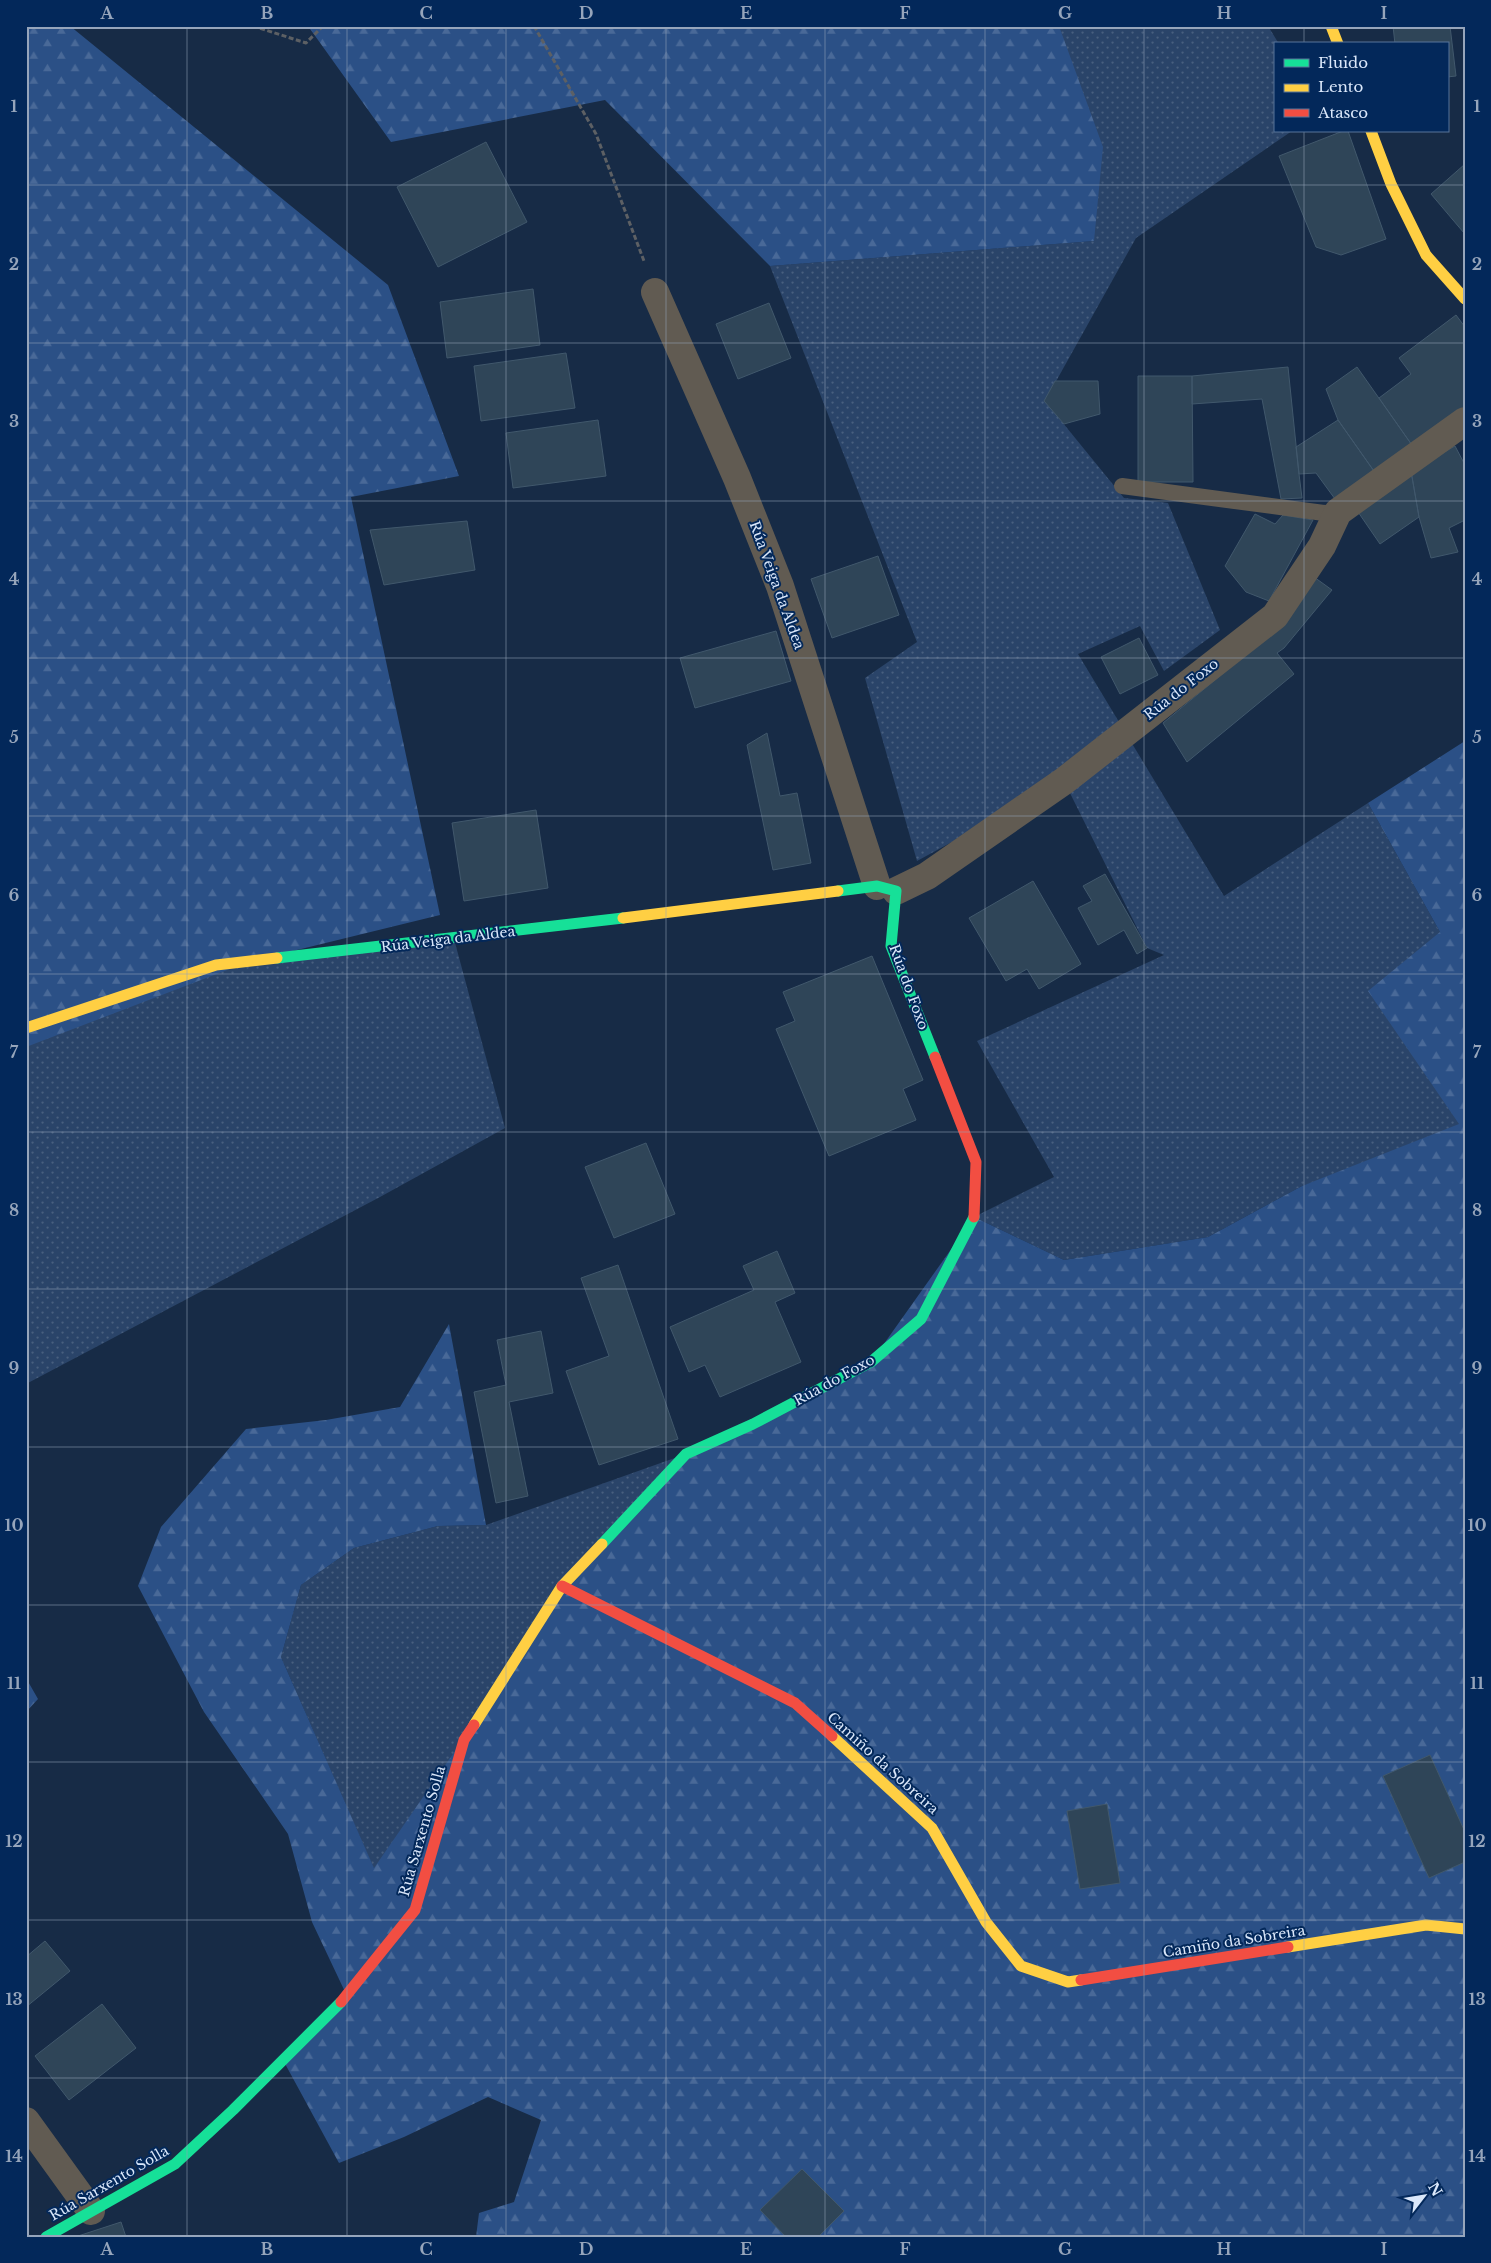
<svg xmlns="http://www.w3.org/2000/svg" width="1491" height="2263" viewBox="0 0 1491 2263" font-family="'Libre Baskerville',serif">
<defs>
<pattern id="grass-dots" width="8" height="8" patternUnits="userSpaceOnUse" patternTransform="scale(1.25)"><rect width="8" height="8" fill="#2a4469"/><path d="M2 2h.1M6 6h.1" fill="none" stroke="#485f7f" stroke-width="1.8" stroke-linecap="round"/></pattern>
<pattern id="forest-firs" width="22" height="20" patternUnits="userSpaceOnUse" patternTransform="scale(1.25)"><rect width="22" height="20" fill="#2b5086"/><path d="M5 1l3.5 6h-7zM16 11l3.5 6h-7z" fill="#496998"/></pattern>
</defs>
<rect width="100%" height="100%" fill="#172b46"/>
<path fill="url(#grass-dots)" d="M1058,26H1268L1279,44H1275V131H1292L1136,238L1045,401L1124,498L1168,503L1220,630L1164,671L1140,626L1078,654L1224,896L1368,803L1440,932L1465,1132L1302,1186L1208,1237L1064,1260L974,1217L1054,1177L977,1041L1164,955L1147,948L1064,781L917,861L865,678L917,642L770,266L1094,241Z
M454,939L505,1128L380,1197L26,1384V1028L216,965Z
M686,1454L374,1869L281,1657L301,1585L354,1548L438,1526L486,1525Z"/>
<path fill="url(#forest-firs)" d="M26,26H70L388,285L459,476L351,497L440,915L248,962L26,1047Z
M308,26H1059L1103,147L1094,241L770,266L605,100L391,142Z
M1465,741V2237H476L479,2213L514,2202L541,2120L488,2097L404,2137L339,2163L283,2060L347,1996L312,1922L288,1834L204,1712L138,1586L161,1527L246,1429L326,1420L400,1407L449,1324L486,1525L438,1526L354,1548L301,1585L281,1657L374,1868L475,1722L562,1586L686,1454L871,1362L974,1217L1064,1260L1208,1237L1302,1186L1459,1124L1368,991L1440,932L1368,803Z
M26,1678L38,1699L26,1712Z"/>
<path fill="#2f4558" stroke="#41586c" d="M1393,26H1450L1456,76L1447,77V44H1395Z
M1343,131H1348L1386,239L1341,255L1316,247L1279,156Z
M486,142L527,222L438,267L397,187Z
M1465,164V233H1464L1431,194Z
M533,289L540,345L447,358L440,302Z
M769,303L791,358L738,379L716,324Z
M1456,315L1465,327V411L1414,448L1379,398L1411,374L1399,358Z
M566,353L575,408L481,421L474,366Z
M1288,367L1299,474L1302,498L1281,499L1262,399L1192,404V376Z
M1357,367L1414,448L1376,474L1338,420L1326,389Z
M1138,376H1192L1193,482H1138Z
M1055,381H1098L1100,414L1064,424L1044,401Z
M598,420L606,476L513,488L506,433Z
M1338,420L1376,474L1335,499L1316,473L1299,474L1296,447Z
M1455,446L1465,465V520L1449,528L1458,552L1431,558L1419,517L1411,471Z
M1411,471L1419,517L1380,544L1356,509Z
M1255,514L1275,524L1283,515L1313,520L1269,601L1246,592L1225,566Z
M467,521L475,570L384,585L370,530Z
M878,556L899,615L832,638L811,579Z
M1314,577L1332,590L1284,648L1277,653L1294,674L1187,762L1163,723L1284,623Z
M776,631L791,681L695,708L680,658Z
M1139,638L1158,675L1120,694L1101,657Z
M767,733L780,796L797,793L811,863L773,870L747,745Z
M536,810L548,888L464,901L452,823Z
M1105,874L1147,948L1137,954L1124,930L1098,945L1078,908L1092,901L1083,886Z
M1033,881L1081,964L1039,989L1027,969L1006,981L969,918Z
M872,956L923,1080L903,1089L916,1120L829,1156L776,1029L795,1021L783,992Z
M646,1143L675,1214L614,1238L585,1167Z
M777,1251L795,1293L775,1302L801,1362L720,1397L705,1365L689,1372L670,1327L754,1290L743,1266Z
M618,1265L678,1439L599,1465L566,1371L609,1356L581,1278Z
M541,1331L553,1393L509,1402L528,1496L496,1503L474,1392L506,1385L497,1340Z
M1430,1755L1465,1832V1862L1429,1878L1383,1776Z
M1107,1804L1120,1883L1080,1889L1067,1811Z
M45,1941L70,1971L26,2007V1957Z
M102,2004L136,2048L69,2100L35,2056Z
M802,2169L844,2211L818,2237H786L760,2210Z
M121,2222L126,2237H75Z"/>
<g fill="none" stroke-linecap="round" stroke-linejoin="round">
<path stroke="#5d6064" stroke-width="3" stroke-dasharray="5 2.5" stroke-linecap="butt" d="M253,26L306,43L323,26
M534,26L596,134L644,261"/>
<path stroke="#615b52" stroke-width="16" d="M1122,486L1324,513L1338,512"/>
<path stroke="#615b52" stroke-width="28" d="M655,292L737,478L780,586L877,886
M896,891L927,876L1064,781L1275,616L1322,546L1338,512L1465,421
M26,2121L91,2211"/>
<path stroke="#16e098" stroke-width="11" d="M838,891L877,886L896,891L891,946L935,1057
M277,958L623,918
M602,1544L686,1454L753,1424L871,1362L921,1319L974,1217
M46,2237L175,2164L233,2110L341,2002"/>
<path stroke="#ffcf43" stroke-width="11" d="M1331,26L1338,44
M1371,131L1391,184L1426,255L1465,299
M623,918L838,891
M26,1028L216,965L277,958
M474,1725L562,1586L602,1544
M832,1736L932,1828L986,1922L1021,1966L1068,1982L1081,1980
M1288,1947L1426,1925L1465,1929"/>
<path stroke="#f24e42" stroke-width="11" d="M935,1057L976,1162L974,1217
M562,1586L795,1703L832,1736
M1081,1980L1288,1947
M341,2002L415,1910L464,1740L474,1725"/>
</g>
<path fill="none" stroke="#96a5bb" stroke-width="1" stroke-opacity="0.55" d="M187,26V2237M347,26V2237M506,26V2237M666,26V2237M825,26V2237M985,26V2237M1144,26V2237M1304,26V44M1304,131V2237M26,185H1465M26,343H1465M26,501H1465M26,658H1465M26,816H1465M26,974H1465M26,1132H1465M26,1289H1465M26,1447H1465M26,1605H1465M26,1762H1465M26,1920H1465M26,2078H1465"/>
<g text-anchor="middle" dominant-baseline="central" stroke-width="4" stroke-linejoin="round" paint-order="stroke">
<g font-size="14" fill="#dae7fa" stroke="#03285a">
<text transform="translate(777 585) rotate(70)">Rúa Veiga da Aldea</text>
<text transform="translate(1181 689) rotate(-38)">Rúa do Foxo</text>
<text transform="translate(448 939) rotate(-7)">Rúa Veiga da Aldea</text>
<text transform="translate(909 987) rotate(70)">Rúa do Foxo</text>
<text transform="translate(834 1380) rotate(-29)">Rúa do Foxo</text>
<text transform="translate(883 1763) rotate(42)">Camiño da Sobreira</text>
<text transform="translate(422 1831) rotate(-74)">Rúa Sarxento Solla</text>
<text transform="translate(1234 1941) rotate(-9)">Camiño da Sobreira</text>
<text transform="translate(109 2183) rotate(-30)">Rúa Sarxento Solla</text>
</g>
</g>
<rect width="1491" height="2263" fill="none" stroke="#03285a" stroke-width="55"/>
<rect x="1274" y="42" width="175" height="90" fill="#03285a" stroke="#59749a"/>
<rect x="1284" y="59" width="25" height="8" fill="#16e098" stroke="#59749a"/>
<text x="1318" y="68" font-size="15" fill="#dae7fa">Fluido</text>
<rect x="1284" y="84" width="25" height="8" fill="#ffcf43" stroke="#59749a"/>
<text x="1318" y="92" font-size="15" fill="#dae7fa">Lento</text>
<rect x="1284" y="109" width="25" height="8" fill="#f24e42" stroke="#59749a"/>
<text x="1318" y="118" font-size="15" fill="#dae7fa">Atasco</text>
<g transform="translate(1424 2196) rotate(59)" stroke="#03285a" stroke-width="4" paint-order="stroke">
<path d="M0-4L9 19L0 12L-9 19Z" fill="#dae7fa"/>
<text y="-8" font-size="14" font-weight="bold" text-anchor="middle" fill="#dae7fa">N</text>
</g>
<rect x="28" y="28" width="1436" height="2208" fill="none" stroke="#96a5bb" stroke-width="2"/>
<g font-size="16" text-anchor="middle" font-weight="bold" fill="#96a5bb">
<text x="107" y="19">A</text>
<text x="267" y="19">B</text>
<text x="426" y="19">C</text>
<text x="586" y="19">D</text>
<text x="746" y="19">E</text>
<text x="905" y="19">F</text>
<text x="1065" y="19">G</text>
<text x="1224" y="19">H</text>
<text x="1384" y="19">I</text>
<text x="14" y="112">1</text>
<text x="1477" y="112">1</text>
<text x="14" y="270">2</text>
<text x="1477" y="270">2</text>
<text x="14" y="427">3</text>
<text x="1477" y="427">3</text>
<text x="14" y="585">4</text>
<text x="1477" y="585">4</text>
<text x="14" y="743">5</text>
<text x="1477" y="743">5</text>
<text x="14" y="901">6</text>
<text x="1477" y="901">6</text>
<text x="14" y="1058">7</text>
<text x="1477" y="1058">7</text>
<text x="14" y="1216">8</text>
<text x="1477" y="1216">8</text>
<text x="14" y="1374">9</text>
<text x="1477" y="1374">9</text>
<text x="14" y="1531">10</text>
<text x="1477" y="1531">10</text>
<text x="14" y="1689">11</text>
<text x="1477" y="1689">11</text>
<text x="14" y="1847">12</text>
<text x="1477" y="1847">12</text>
<text x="14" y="2005">13</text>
<text x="1477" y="2005">13</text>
<text x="14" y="2162">14</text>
<text x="1477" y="2162">14</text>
<text x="107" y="2255">A</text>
<text x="267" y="2255">B</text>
<text x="426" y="2255">C</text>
<text x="586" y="2255">D</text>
<text x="746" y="2255">E</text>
<text x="905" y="2255">F</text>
<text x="1065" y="2255">G</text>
<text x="1224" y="2255">H</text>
<text x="1384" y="2255">I</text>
</g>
</svg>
